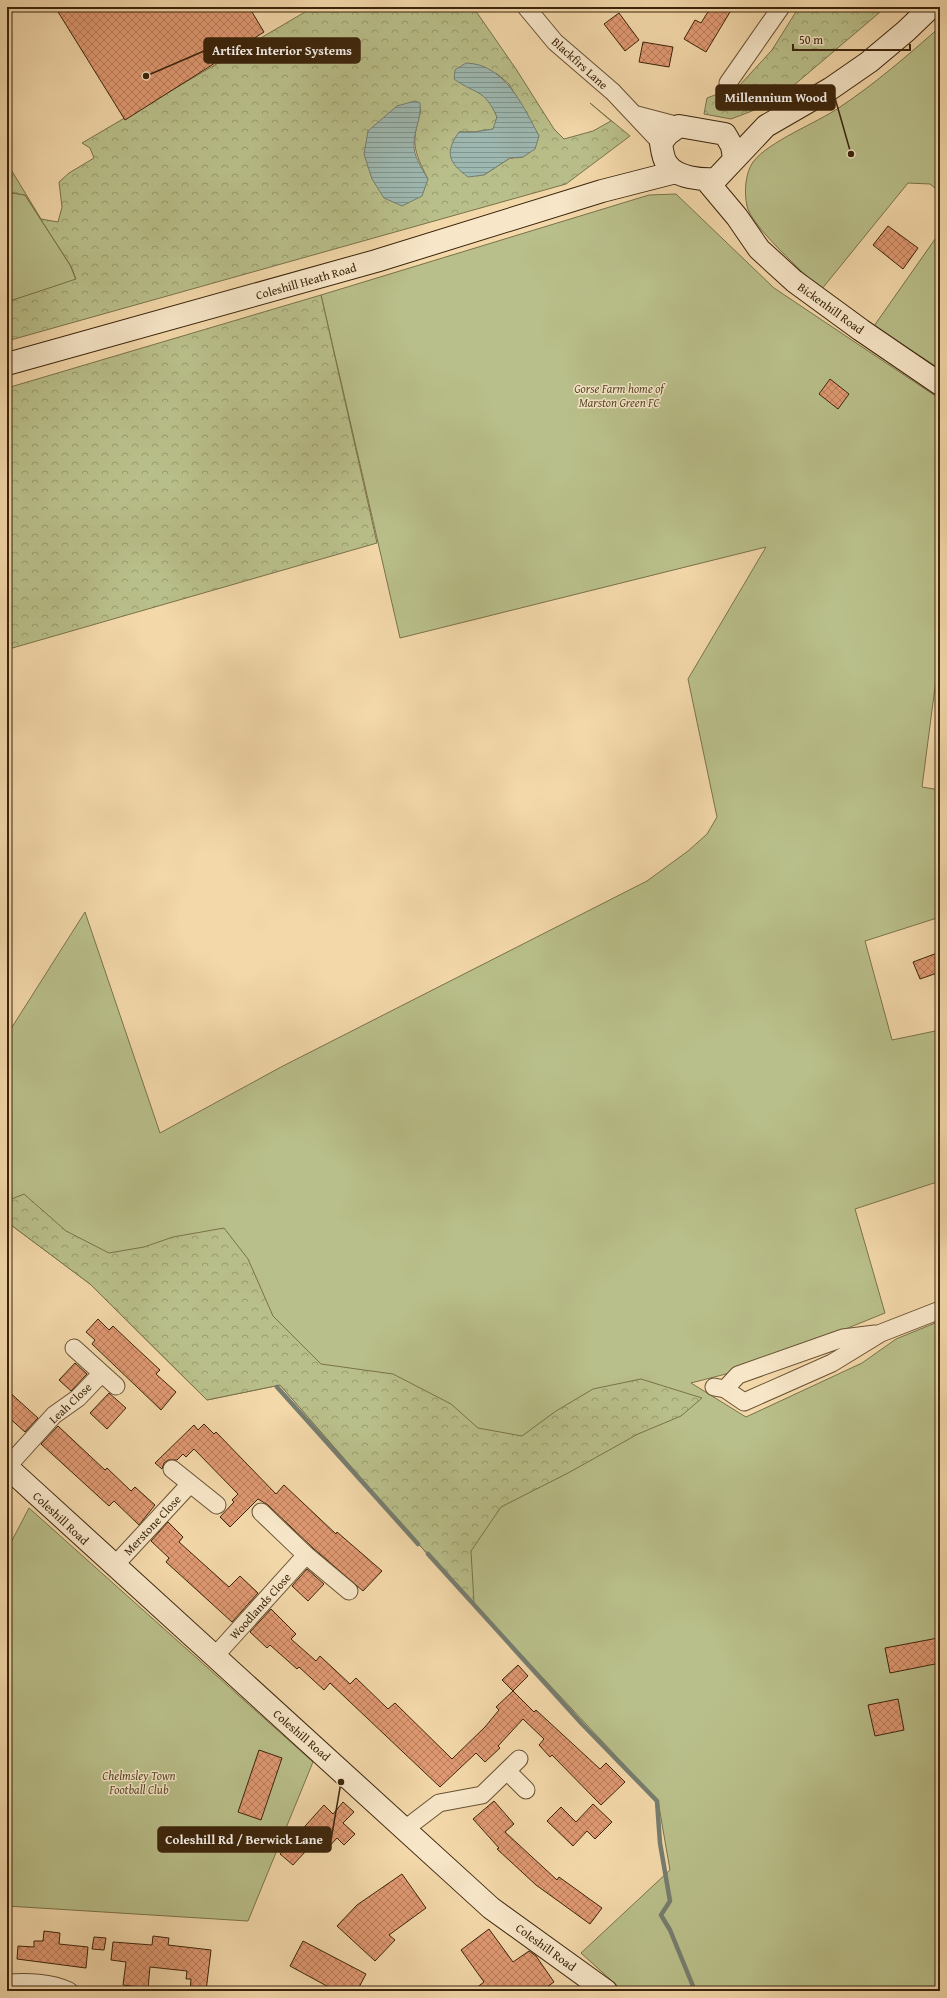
<svg xmlns="http://www.w3.org/2000/svg" width="947" height="1998" viewBox="0 0 947 1998" font-family="'Gentium Book Plus',serif">
<defs>
<pattern id="forest-crowns" width="20" height="18" patternUnits="userSpaceOnUse"><rect width="20" height="18" fill="#b9bf8a"/><path d="M2 6a3 3 0 1 1 6 0M12 15a3 3 0 1 1 6 0" fill="none" stroke="#989b6f"/></pattern>
<pattern id="water-rules" width="6" height="5" patternUnits="userSpaceOnUse"><rect width="6" height="5" fill="#9db8b1"/><path d="M0 2.5h6" fill="none" stroke="#81958e"/></pattern>
<pattern id="building-cross-hatch" width="8" height="8" patternUnits="userSpaceOnUse"><rect width="8" height="8" fill="#e09972"/><path d="M0 0l8 8M0 8l8-8" fill="none" stroke="#b77d5c"/></pattern>
</defs>
<rect width="100%" height="100%" fill="#f3d8aa"/>
<filter id="stains"><feTurbulence type="fractalNoise" baseFrequency=".005" numOctaves="4"/><feColorMatrix values="0 0 0 0 .2 0 0 0 0 .09 0 0 0 0 .02 0 0 0 .5 -.17"/></filter>
<radialGradient id="worn" r=".72"><stop offset=".6" stop-color="#630" stop-opacity="0"/><stop offset="1" stop-color="#630" stop-opacity=".3"/></radialGradient>
<path fill="#b9bf8a" stroke="#7a724a" d="M940,27V192L930,184L908,183L821,290C804,273 751,226 747,206C744,192 745,174 753,162C769,141 817,123 840,107C876,83 908,55 940,27Z
M7,192L25,195L70,265L76,280L7,302Z
M676,194L774,288L940,399V649L922,787L940,790V917L865,941L892,1040L940,1030V1181L855,1209L885,1313L749,1368L691,1383L746,1417L862,1363L896,1339L940,1321V1991H623L581,1953L670,1870L658,1801L430,1557L280,1385L207,1400L90,1284L7,1222V1035L85,912L160,1133L281,1067L647,881L688,851L707,834L717,817L688,679L766,547L400,638L321,295L649,195Z
M940,232V369L874,326Z
M29,1508L313,1762L248,1921L7,1906V1550Z"/>
<path fill="url(#forest-crowns)" stroke="#7a724a" fill-rule="evenodd" d="M302,7H473L516,69L554,129L564,139L593,131L611,121L590,103L630,136L566,184L7,341V302L76,279L71,266L25,195L7,192V163L41,219L58,222L62,207L59,182L69,173L94,158L90,148L82,143L305,12ZM496,73L509,84L539,136L523,157L510,158L484,175L459,132H474L494,129L497,117L490,100L475,90ZM421,110C411,142 413,150 428,179L368,131Z
M799,7H886L773,103L731,119L704,114L707,98L739,86L772,50Z
M321,295L377,543L9,649L7,639V388Z
M24,1194L66,1231L109,1253L144,1247L173,1237L224,1228L248,1259L273,1316L321,1364L393,1374L451,1404L478,1428L522,1436L556,1411L593,1389L641,1379L702,1398L681,1416L638,1434L568,1473L501,1507L471,1551L474,1603L430,1557L280,1385L207,1400L90,1284L7,1222V1201Z"/>
<path fill="url(#water-rules)" stroke="#767d6f" d="M466,63C505,64 523,106 539,136L535,149L523,157L510,158L484,175L468,177C449,163 444,153 459,132H474L493,129L497,117C484,88 476,95 454,79L455,70Z
M415,101L420,103C422,116 414,130 414,144C413,155 422,169 428,179L422,196L402,206L384,198L372,179L364,154L368,131L397,106Z"/>
<g fill="none" stroke-linecap="round" stroke-linejoin="round">
<path stroke="#767d6f" stroke-width="4.5" d="M277,1387L418,1544
M428,1554L582,1724L657,1801L660,1843L670,1901L661,1915L670,1930L695,1991"/>
</g>
<path fill="url(#building-cross-hatch)" stroke="#3b240b" d="M55,7H249L264,32L125,120Z
M711,7H733L706,52L684,39L695,20L701,23Z
M619,13L639,40L625,51L604,24Z
M643,42L673,47L669,67L639,62Z
M888,226L918,248L903,269L873,245Z
M830,379L849,394L838,409L819,394Z
M940,952V972L920,979L913,962Z
M98,1319L109,1330L113,1326L133,1345L160,1370L156,1374L176,1392L161,1410L92,1344L95,1340L86,1332Z
M75,1363L87,1374L71,1391L59,1380Z
M7,1390L38,1418L25,1432L7,1416Z
M109,1393L126,1408L107,1429L90,1413Z
M204,1424L214,1434L216,1432L276,1494L284,1485L336,1534L337,1532L382,1571L363,1591L313,1548L268,1505L258,1499L230,1527L220,1517L234,1502L232,1500L238,1494L194,1449L186,1457L183,1454L177,1460H168L164,1463L162,1469L155,1463L194,1425L198,1430Z
M58,1426L105,1470L107,1468L131,1491L135,1487L155,1505L139,1525L114,1501L109,1506L41,1444Z
M168,1522L183,1537L179,1542L229,1587L240,1576L258,1593L232,1622L166,1562L169,1558L151,1541Z
M307,1569L324,1584L308,1601L292,1586Z
M271,1609L296,1634L291,1639L316,1661L320,1656L350,1684L356,1678L388,1709L395,1703L452,1759L485,1727L499,1710L496,1707L513,1691L534,1712L536,1710L600,1769L606,1763L625,1782L601,1805L552,1755L550,1757L539,1745L544,1739L523,1719L498,1746L500,1748L485,1762L476,1753L440,1787L330,1683L324,1690L299,1667L297,1669L270,1645L267,1648L250,1632Z
M938,1638L940,1663L890,1673L885,1648Z
M518,1665L528,1676L513,1691L502,1680Z
M898,1699L904,1730L875,1736L868,1705Z
M259,1750L282,1758L261,1820L238,1812Z
M494,1801L514,1824L505,1832L557,1880L559,1877L602,1908L590,1924L536,1885L497,1849L499,1848L473,1819Z
M343,1802L354,1812L343,1823L355,1834L344,1845L337,1838L326,1850L316,1840L293,1865L280,1854L324,1805L333,1814Z
M593,1804L612,1822L595,1839L587,1831L573,1846L547,1821L561,1807L576,1822Z
M402,1874L426,1908L389,1935L395,1940L375,1961L337,1926L357,1905Z
M489,1929L513,1962L529,1951L536,1956L554,1982L541,1991H472L484,1982L461,1950Z
M44,1931L60,1933L59,1944L88,1947L86,1968L17,1959L18,1946L34,1947V1941H43Z
M153,1936L169,1938L168,1945L211,1950L206,1991H190L191,1979H186L187,1971L150,1967L148,1988L123,1985L126,1962L111,1960L113,1942L152,1945Z
M94,1937L106,1938L104,1950L92,1949Z
M303,1941L366,1974L357,1991H336L290,1966Z"/>
<g fill="none" stroke-linecap="round" stroke-linejoin="round">
<defs>
<path id="street" d="M526,7L555,42L613,92L661,143
M728,83L781,7
M637,115L679,126
M74,1348L116,1386
M714,1387L725,1389L744,1402L832,1363L881,1333L940,1310
M725,1389L738,1375L843,1338L875,1334
M7,1467L54,1415L78,1398L101,1374
M172,1469L217,1505
M261,1512L306,1555L349,1591
M114,1566L190,1484
M214,1657L306,1555
M507,1771L526,1790
M405,1829L439,1803L482,1795L519,1759
M7,1983C28,1982 50,1982 69,1991"/>
<path id="secondary" d="M734,158L732,146L725,134L679,126L668,134L661,143C662,150 663,159 667,164C676,178 702,180 716,179L766,126L830,89L869,62L906,31L931,7
M706,180L737,217L759,249L794,281L861,330L940,384
M7,364L376,261L602,191L676,172
M7,1467L491,1908L606,1991"/>
</defs>
<use href="#street" stroke="#695133" stroke-width="19"/>
<use href="#secondary" stroke="#3b240b" stroke-width="24"/>
<use href="#street" stroke="#f7e6c8" stroke-width="17"/>
<use href="#secondary" stroke="#f7e6c8" stroke-width="22"/>
</g>
<g text-anchor="middle" dominant-baseline="central" stroke-width="3" stroke-linejoin="round" paint-order="stroke">
<g font-size="12" fill="#3b240b" stroke="#f7e6c8">
<text transform="translate(580 63) rotate(42)">Blackfirs Lane</text>
<text transform="translate(306 281) rotate(-16)">Coleshill Heath Road</text>
<text transform="translate(831 308) rotate(36)">Bickenhill Road</text>
<text transform="translate(70 1403) rotate(-43)">Leah Close</text>
<text transform="translate(61 1518) rotate(43)">Coleshill Road</text>
<text transform="translate(152 1525) rotate(-47)">Merstone Close</text>
<text transform="translate(260 1606) rotate(-48)">Woodlands Close</text>
<text transform="translate(302 1735) rotate(41)">Coleshill Road</text>
<text transform="translate(546 1947) rotate(36)">Coleshill Road</text>
</g>
<g font-size="12" font-style="italic" fill="#5a4b2b" stroke="#f7e6c8">
<text x="619" y="388">Gorse Farm home of<tspan x="619" dy="14">Marston Green FC</tspan></text>
<text x="139" y="1775">Chelmsley Town<tspan x="139" dy="14">Football Club</tspan></text>
</g>
</g>
<path fill="none" stroke="#3b240b" stroke-width="1.5" d="M146 76L204 51M851 154L835 98M341 1782L331 1840"/>
<g fill="#3b240b" stroke="#f7e6c8" stroke-width="1.5">
<circle cx="146" cy="76" r="4"/>
<circle cx="851" cy="154" r="4"/>
<circle cx="341" cy="1782" r="4"/>
</g>
<g fill="#3b240b" stroke="#3b240b" stroke-width="1.5">
<rect x="204" y="38" width="156" height="25" rx="4"/>
<rect x="716" y="85" width="119" height="25" rx="4"/>
<rect x="158" y="1827" width="173" height="25" rx="4"/>
</g>
<g font-size="13" text-anchor="middle" font-weight="bold" fill="#fff">
<text x="282" y="55">Artifex Interior Systems</text>
<text x="776" y="102">Millennium Wood</text>
<text x="244" y="1844">Coleshill Rd / Berwick Lane</text>
</g>
<rect width="947" height="1998" fill="none" stroke="#f3d8aa" stroke-width="24"/>
<rect x="8" y="8" width="931" height="1982" fill="none" stroke="#3b240b" stroke-width="2"/>
<rect x="12" y="12" width="923" height="1974" fill="none" stroke="#3b240b"/>
<path d="M793 44v6h117v-6" fill="none" stroke="#3b240b" stroke-width="2"/>
<text x="799" y="44" font-size="12" fill="#3b240b" stroke="#f7e6c8" stroke-width="3" paint-order="stroke">50 m</text>
<rect width="100%" height="100%" filter="url(#stains)"/>
<rect width="100%" height="100%" fill="url(#worn)"/>
</svg>
